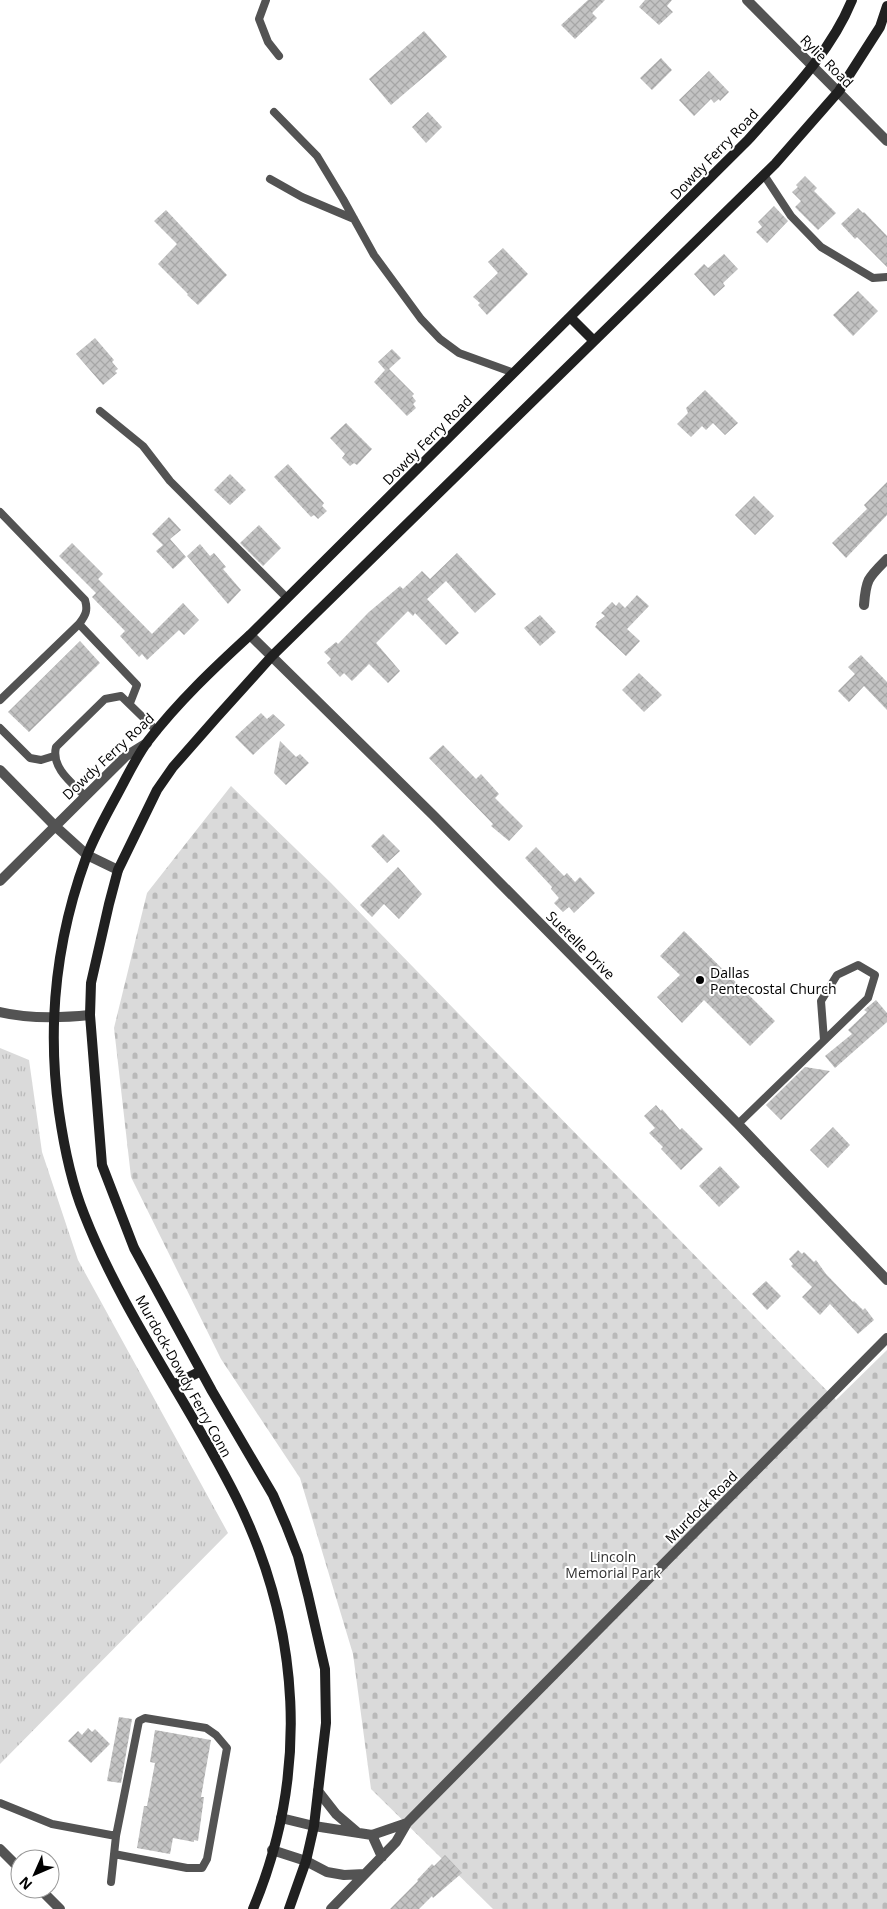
<svg xmlns="http://www.w3.org/2000/svg" width="887" height="1909" viewBox="0 0 887 1909" font-family="'Open Sans',sans-serif">
<defs>
<pattern id="grass-tufts" width="24" height="20" patternUnits="userSpaceOnUse" patternTransform="scale(1.25)"><rect width="24" height="20" fill="#dadada"/><path d="M3 7l-1-3M5 7V3M7 7l1-3M15 17l-1-3M17 17v-4M19 17l1-3" fill="none" stroke="#b9b9b9"/></pattern>
<pattern id="cemetery-stones" width="16" height="16" patternUnits="userSpaceOnUse" patternTransform="scale(1.25)"><rect width="16" height="16" fill="#dadada"/><path d="M2 7V4a2 2 0 0 1 4 0v3zM10 15v-3a2 2 0 0 1 4 0v3z" fill="#b9b9b9"/></pattern>
<pattern id="building-cross-hatch" width="8" height="8" patternUnits="userSpaceOnUse" patternTransform="scale(1.25)"><rect width="8" height="8" fill="#c3c3c3"/><path d="M0 0l8 8M0 8l8-8" fill="none" stroke="#a6a6a6"/></pattern>
</defs>
<rect width="100%" height="100%" fill="#fff"/>
<path fill="url(#grass-tufts)" d="M0,1048L29,1060L42,1152L78,1260L228,1533L0,1764Z"/>
<path fill="url(#cemetery-stones)" d="M231,786L331,883L836,1400L887,1350V1909H493L371,1789L353,1654L300,1478L221,1359L131,1177L114,1028L147,893Z"/>
<path fill="url(#building-cross-hatch)" d="M588,0H605L592,13L597,18L575,39L561,25Z
M645,0H672L667,6L673,12L659,25L639,7Z
M424,31L447,57L391,105L369,79Z
M661,58L672,70L652,90L640,78Z
M709,71L729,92L720,101L719,99L714,103L711,99L694,116L679,100Z
M428,112L442,127L426,143L412,127Z
M805,176L817,188L814,191L836,213L818,230L795,207L801,201L792,192L798,187L796,185Z
M774,206L788,221L767,243L756,232L762,227L758,222Z
M858,208L863,213L864,212L887,236V267L857,237L855,239L841,224Z
M166,210L227,275L198,305L187,295L188,294L158,264L177,244L154,221Z
M503,248L528,274L487,315L478,305L480,303L473,297L498,273L488,262Z
M724,254L738,269L723,283L725,286L714,296L694,274L704,264L708,268Z
M858,291L878,311L853,336L833,315Z
M95,338L114,360L112,362L118,369L115,371L117,373L103,385L76,354Z
M392,349L401,358L389,369L414,394L412,396L416,401L413,404L416,408L407,416L374,382L385,370L378,362Z
M705,390L738,423L725,435L713,423L706,430L702,426L691,437L677,424L688,413L686,408Z
M346,423L372,449L357,465L354,463L350,466L342,458L345,454L330,438Z
M288,464L324,503L322,506L327,511L318,519L314,515L311,517L274,477Z
M230,474L246,490L230,505L214,490Z
M887,482V515L846,558L832,543L867,509L864,505Z
M754,496L774,516L755,535L735,515Z
M169,517L181,530L170,539L186,557L173,569L156,551L163,545L152,534Z
M259,525L281,548L263,566L240,543Z
M72,543L103,574L98,579L152,634L183,603L199,620L184,635L179,630L147,660L142,654L139,657L120,636L125,631L92,597L96,593L59,556Z
M200,544L210,556L214,553L226,567L223,569L241,590L228,604L187,556Z
M457,553L496,594L475,613L446,581L427,599L459,633L446,645L415,613L413,616L408,611L376,643L400,671L388,683L369,664L352,681L344,673L340,677L327,663L331,659L324,652L336,642L338,644L369,612L400,586L403,589L422,571L430,579Z
M637,595L649,606L627,629L640,641L626,656L595,627L597,624L596,623L605,616L601,613L612,602L616,606L619,602L625,608Z
M540,615L556,632L540,646L524,628Z
M80,641L100,663L29,732L8,712Z
M861,655L887,682V710L864,686L849,702L838,691L855,674L848,667Z
M639,673L662,695L644,712L622,690Z
M261,713L267,719L273,714L285,725L253,755L235,737Z
M280,741L296,757L300,754L309,763L286,785L274,773Z
M443,745L476,779L481,774L499,794L495,798L523,826L509,841L491,826L493,824L429,758Z
M383,834L400,851L387,863L371,846Z
M536,847L564,876L567,873L575,882L580,877L595,893L574,913L569,907L563,912L554,903L559,898L551,889L552,887L525,858Z
M398,867L422,894L399,919L384,904L372,917L360,905Z
M684,931L775,1021L750,1046L704,1000L682,1023L657,997L680,975L660,956Z
M876,1000L887,1013V1022L835,1068L825,1056L852,1034L848,1030L867,1012L864,1010Z
M805,1067L830,1071L781,1120L766,1105Z
M656,1105L661,1111L662,1109L680,1130L682,1128L703,1149L681,1170L661,1149L663,1147L649,1133L655,1128L644,1116Z
M833,1127L850,1145L828,1168L810,1150Z
M720,1166L740,1187L719,1207L699,1186Z
M798,1250L802,1254L804,1252L814,1262L816,1260L826,1274L853,1302L854,1301L863,1310L865,1308L874,1320L858,1334L830,1304L820,1315L802,1297L812,1287L791,1266L793,1264L789,1259Z
M766,1281L781,1296L767,1310L752,1294Z
M119,1717L132,1719L121,1783L107,1781Z
M88,1728L92,1732L95,1729L110,1744L91,1763L68,1741L78,1731L82,1735Z
M155,1730L211,1740L201,1797H204L198,1841L194,1840V1842L173,1838L170,1854L137,1848L144,1806H147L155,1763L150,1762Z
M445,1855L462,1873L433,1898L432,1896L419,1909H390L418,1881L417,1880L432,1864L434,1866Z"/>
<g fill="none" stroke-linecap="round" stroke-linejoin="round">
<path stroke="#535353" stroke-width="8" d="M266,0L259,19L268,42L279,56
M274,112L317,156L343,199L374,255L421,319L440,339L459,353L514,373
M764,175L791,216L821,247L873,278L887,277
M270,179L302,197L354,219
M100,411L143,446L170,481L287,598
M0,512L85,600C88,610 86,615 79,624
M0,700L79,624L137,685L130,703
M0,728L30,758L41,760L54,756
M85,796C72,783 51,768 56,747L105,699L121,696L157,731
M738,1124L868,998L875,975L858,965L837,975L821,1001L824,1040
M0,1803L52,1824L116,1836L111,1882
M114,1854L187,1868H202L207,1859L227,1748L216,1735L206,1728L145,1718L139,1721L116,1836"/>
<path stroke="#535353" stroke-width="10" d="M747,0L887,141
M864,605C866,579 868,578 887,559
M250,635L433,815L738,1124L887,1280
M0,770L55,826L87,855L118,870
M0,881L126,756L147,743
M0,1012C29,1019 60,1018 90,1015
M318,1791L336,1814L357,1832
M281,1818L314,1826L372,1835L407,1823
M372,1835L382,1857
M272,1850L306,1861L327,1872L344,1875L365,1874
M331,1909L396,1842L407,1823L887,1338"/>
<path stroke="#535353" stroke-width="10" d="M0,1849L20,1869
M40,1889L60,1909"/>
<path stroke="#202020" stroke-width="10" d="M570,317L594,341
M173,1385L201,1371
M253,1909C310,1773 301,1628 236,1497C188,1401 123,1314 84,1214C71,1182 64,1147 59,1112C47,1026 56,940 86,858C94,837 106,815 117,795C127,777 136,757 148,741C178,702 214,668 250,635L748,140C786,97 830,54 852,0
M289,1909L306,1861L314,1826L326,1723L325,1669L308,1595L298,1556L286,1525L273,1495L212,1391L134,1248L102,1165L90,1015L91,983L109,904L118,870L157,790L173,767L217,717L272,656L775,164L839,91L880,27L887,6"/>
</g>
<circle fill="#000" stroke="#fff" stroke-width="2" cx="700" cy="980" r="5"/>
<g text-anchor="middle" dominant-baseline="central" stroke-width="4" stroke-linejoin="round" paint-order="stroke">
<g font-size="14" fill="#000" stroke="#fff">
<text transform="translate(827 61) rotate(45)">Rylie Road</text>
<text transform="translate(714 154) rotate(-46)">Dowdy Ferry Road</text>
<text transform="translate(427 440) rotate(-45)">Dowdy Ferry Road</text>
<text transform="translate(108 756) rotate(-43)">Dowdy Ferry Road</text>
<text transform="translate(581 945) rotate(45)">Suetelle Drive</text>
<text transform="translate(184 1376) rotate(61)">Murdock-Dowdy Ferry Conn</text>
<text transform="translate(701 1507) rotate(-45)">Murdock Road</text>
</g>
<g font-size="14" fill="#000" stroke="#fff" text-anchor="start">
<text x="710" y="972">Dallas<tspan x="710" dy="16">Pentecostal Church</tspan></text>
</g>
<g font-size="14" fill="#313131" stroke="#fff">
<text x="613" y="1556">Lincoln<tspan x="613" dy="16">Memorial Park</tspan></text>
</g>
</g>
<g transform="translate(35 1874) rotate(225)"><circle r="24" fill="#ffffff" stroke="#999999"/>
<path d="M0-4L9 19L0 12L-9 19Z" fill="#000000"/>
<text y="-8" font-size="14" font-weight="bold" text-anchor="middle" fill="#000000">N</text>
</g>
</svg>
